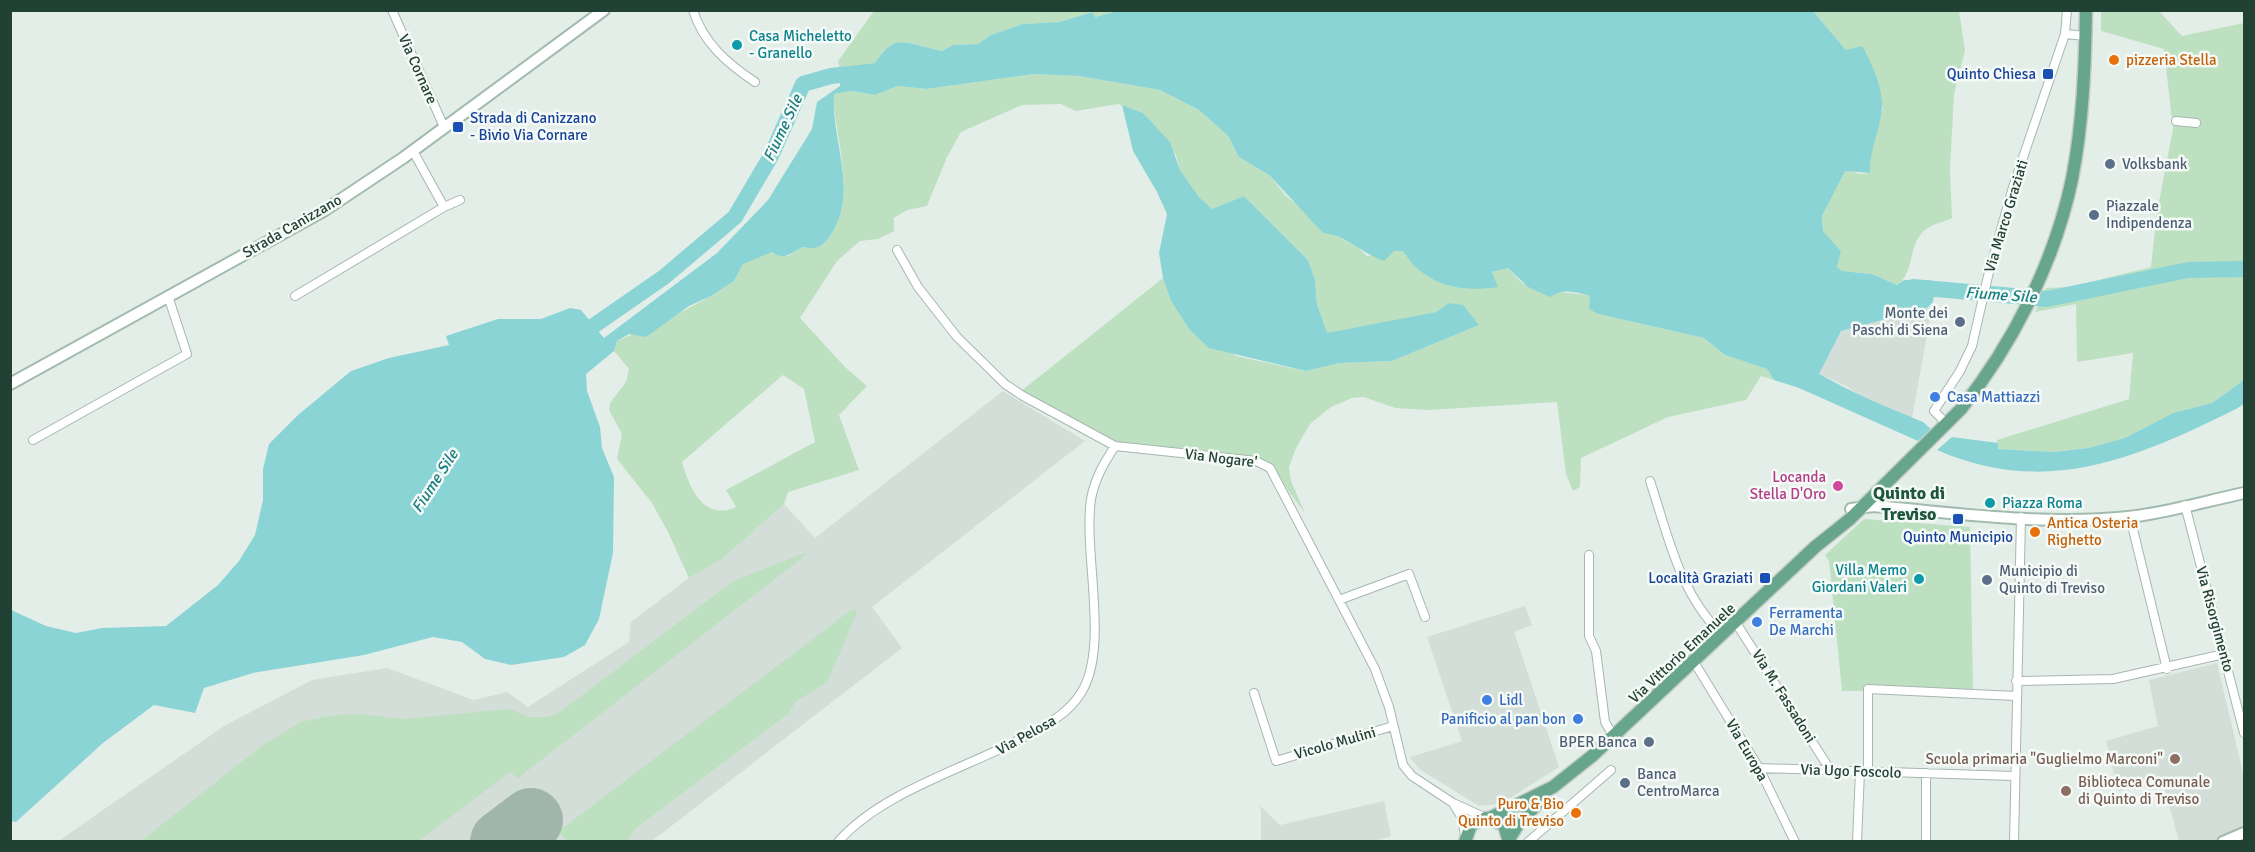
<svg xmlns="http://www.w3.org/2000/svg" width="2255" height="852" viewBox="0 0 2255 852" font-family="Signika,sans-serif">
<rect width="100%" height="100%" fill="#e4eee9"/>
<path fill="#d2ded7" d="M1932,307L1912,418L1858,395L1848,387L1819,374L1837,335L1843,330Z
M1003,391L1085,441L872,607L902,648L652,841L57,842L224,726L312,680L387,668L474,700L507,692L528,707L629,642L631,622L689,578L722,559L784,504L815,538Z
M1525,606L1532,625L1514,632L1559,767L1501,804L1479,806L1419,769L1410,757L1462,741L1427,637Z
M2217,663L2244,777V827L2212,841H2179L2162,779L2118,791L2106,741L2158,726L2149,680Z
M1384,801L1391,836L1374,841H1261V809L1258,804L1280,825Z"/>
<path fill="#bde0c1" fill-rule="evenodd" d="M874,11H1117L1094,17L1091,12L1059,22L1022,24L991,35L978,44L953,45L942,51C898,41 894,31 868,73L858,72L852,67L840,69L838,61Z
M1813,11H1959L1965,50L1954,94L1950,170L1952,218C1944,222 1932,224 1925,230C1908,243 1915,273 1897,285L1872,274L1842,271L1837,267L1841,251L1823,231L1822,216L1845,170L1860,174L1870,173L1869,156L1883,107L1846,50Z
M2101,11H2159L2182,36L2244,23V260L2234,262L2225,273L2244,274V380L2212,403L2173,413L2125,438L2088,448L2052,452L1998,449L1997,440L2129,399L2133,353L2077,362L2076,304L2035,312L2046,288L2070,287L2151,267L2157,212L2173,129L2164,49L2101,31Z
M1035,74L1079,76L1160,90L1199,110L1228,136L1239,157L1269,175L1286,196L1332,234L1358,247L1367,256L1403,250L1409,260L1497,287L1492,272L1508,268C1514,274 1521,284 1529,287C1547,294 1571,291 1591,296L1598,314L1704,338L1725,355L1767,369L1774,380L1761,376L1746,400L1668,417L1581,458L1580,487L1573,491L1566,474L1557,402L1428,410L1395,408L1364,397L1352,398L1331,407L1310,424L1296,448L1289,467L1291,481L1305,513L1272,469L1123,448L1020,392L1163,278L1171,301L1236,356L1305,371L1339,363L1392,361L1479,325L1449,303L1436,312L1327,334L1317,304L1315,280L1308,260L1244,196L1212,209L1199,197L1180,170L1176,155L1143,113L1118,104L1076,111L1061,104L1022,105L961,132L947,157L927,206L907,210L894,218V231L878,239L860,241L837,261L800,318L845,367L867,386L839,415L859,470L788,492L784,504L722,559L689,578L668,532L652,503L617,459L622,434L609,410L610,403L626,382L629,369L614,351L617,341L669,319L711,296L734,281L743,264L756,256L772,252L788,256L803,247C816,250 822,247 830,236C858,195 835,140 833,94L852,91L875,95L898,86L926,89ZM783,375L804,389L815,442L726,490L736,507C704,522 689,487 682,462Z
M1864,519L1970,527L1973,690L1842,691L1829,561L1825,555Z
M805,553L807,554L518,778L510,772L419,841H141L263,745L301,722L328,716L359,714L402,719L511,709L528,717H548L560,712L723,589L736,580Z
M855,609L857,613L827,682L795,702L789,713L637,827L627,841H567L559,831L851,610Z"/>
<path fill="#8bd4d5" d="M1117,11H1813L1846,50L1862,46C1871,60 1884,92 1882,108C1880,131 1869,150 1870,173L1845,171L1822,216L1823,231L1841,251L1837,267L1842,271L1872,274L1897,285L1904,280H1930L1935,286L1933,302L1927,308L1841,331L1819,374C1851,392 1886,407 1923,422L1931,429L1918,441L1799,388L1774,380L1767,369L1725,355L1704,338L1598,314L1589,309L1590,296C1576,292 1563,288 1550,297L1528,287L1508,268L1492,272L1498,287C1460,293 1424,285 1403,251H1394L1384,261C1363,254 1346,235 1323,233L1269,175L1239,157L1228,136L1199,110L1160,90L1079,76L1035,74L926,89L898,86L875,95L852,91L834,94C831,143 860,191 830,236C822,247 816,250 803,247C791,253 784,261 772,252L743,264L734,281L711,296L689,306L646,337L629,334L617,341L614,351L586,374L587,391L600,427L602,448L614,477L613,553L599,619L585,645L564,657L511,665L485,659L462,642L433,637L364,655L253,673L204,688L195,713L154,705L103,743L16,822L11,821V610L46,626L76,633L102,628L166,626L218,585L239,561L255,535L263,500V469L269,444L298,415L351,371L389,358L449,345L446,336L498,319H541L570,308L581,310L604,338L717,253L768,200L812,129L817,102L840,86V69L852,67L858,72L868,73C895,31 897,41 942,51L953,45L978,44L991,35L1022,24L1059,22L1092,12L1095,17Z
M1122,105L1143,113L1170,142L1180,170L1199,197L1212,209L1244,196L1308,260L1315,280L1317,304L1327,333L1436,312L1449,303L1463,305L1479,325L1392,361L1339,363L1306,371L1209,348L1190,330L1171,301L1163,278L1159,253L1167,214L1157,192L1133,151Z
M2244,260V274L2225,273L2224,267L2234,262Z
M2244,380V404L2236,409C2137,458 2047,498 1937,450L1952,437L1998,443V449L2053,452L2088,448L2125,438L2173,413L2212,403Z"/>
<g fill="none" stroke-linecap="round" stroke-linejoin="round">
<path stroke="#8bd4d5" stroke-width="16" d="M1913,287L2047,299L2188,270L2244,269
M576,338L664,277L735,217L771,156L803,84L831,76L888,70"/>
<path stroke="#a0b5ac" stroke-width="26" d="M509,842H511"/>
<path stroke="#a0b5ac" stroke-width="64" d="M502,842L531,820"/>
<defs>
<path id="street" d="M392,10L444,127
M693,10C703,43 728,64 755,82
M2065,34L2086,36
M2176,121L2196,123
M444,207L460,200
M897,250L918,287L957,337L1005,384L1023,396L1115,446L1256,461L1270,468L1375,669L1389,707L1403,765L1412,776L1453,803L1486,818
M295,296L444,207L413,151
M1946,423L1934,411L1960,371L1972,346L1988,276L2013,187L2065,34L2067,10
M33,440L187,354L168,296
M1650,481C1669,538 1679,593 1723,636
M2185,505L2244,733
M2130,517L2167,669
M1589,555V636L1596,651L1605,722L1614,737
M1339,600L1409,574L1425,617
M1736,623L1831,771
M1694,662L1759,768L1795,842
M2016,681L2113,679L2224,654
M1254,693L1276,761L1393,726
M1759,768L2014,776
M1868,772V689L2016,696
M1454,805L1462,818L1465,835
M838,842C881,792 967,768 1024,737C1046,725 1067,715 1081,693C1110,647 1083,554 1091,499C1095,478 1104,463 1115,446
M1528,842L1611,770
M1857,842L1860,771
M1926,842V773
M2014,842L2021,517"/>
<path id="secondary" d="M10,384L325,210L403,158L604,10
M1851,509L1873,506C1957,513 2045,526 2128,517C2167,513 2206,501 2244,493
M2223,842L2244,833"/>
<path id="primary" d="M1490,818L1553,787L1592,756L1815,547L1850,519L1961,409C2013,344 2055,261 2072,179C2083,123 2085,67 2086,10
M1509,839L1519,823L1544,797
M1465,842L1471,825L1486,818L1504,825L1509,842"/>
</defs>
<use href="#street" stroke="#a6b7af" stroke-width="10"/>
<use href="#secondary" stroke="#a2bbaf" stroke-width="14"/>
<use href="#primary" stroke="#c1cac6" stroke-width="15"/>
<use href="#street" stroke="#fff" stroke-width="8"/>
<use href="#secondary" stroke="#fff" stroke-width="10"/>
<use href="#primary" stroke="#67a68d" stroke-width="12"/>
</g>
<g fill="#0f9aa8" stroke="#f5faf7" stroke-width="2">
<circle cx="737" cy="45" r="6"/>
<circle cx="1990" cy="503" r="6"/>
<circle cx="1919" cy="579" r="6"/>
</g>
<g fill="#e8710a" stroke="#f5faf7" stroke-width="2">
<circle cx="2114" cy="60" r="6"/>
<circle cx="2035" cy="532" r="6"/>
<circle cx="1576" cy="813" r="6"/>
</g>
<g fill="#1a4fb4" stroke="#f5faf7" stroke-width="2">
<rect x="2042" y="68" width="12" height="12" rx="3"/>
<rect x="452" y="121" width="12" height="12" rx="3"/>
<rect x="1952" y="513" width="12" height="12" rx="3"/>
<rect x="1759" y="572" width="12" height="12" rx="3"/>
</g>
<g fill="#5c6f8a" stroke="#f5faf7" stroke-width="2">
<circle cx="2110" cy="164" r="6"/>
<circle cx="2094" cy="215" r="6"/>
<circle cx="1960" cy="322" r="6"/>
<circle cx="1987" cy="580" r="6"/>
<circle cx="1649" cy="742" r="6"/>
<circle cx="1625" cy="783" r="6"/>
</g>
<g fill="#3f7fe0" stroke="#f5faf7" stroke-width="2">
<circle cx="1935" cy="397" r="6"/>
<circle cx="1757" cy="622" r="6"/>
<circle cx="1487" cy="700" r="6"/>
<circle cx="1578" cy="719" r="6"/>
</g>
<circle fill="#d1479c" stroke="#f5faf7" stroke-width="2" cx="1838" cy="486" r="6"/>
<g fill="#8d6e63" stroke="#f5faf7" stroke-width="2">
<circle cx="2175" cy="759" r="6"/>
<circle cx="2066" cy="791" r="6"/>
</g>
<g text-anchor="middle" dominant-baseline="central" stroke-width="5" stroke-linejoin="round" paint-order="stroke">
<g font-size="15" fill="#0d838f" stroke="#f5faf7" text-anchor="start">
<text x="749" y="36">Casa Micheletto<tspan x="749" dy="17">- Granello</tspan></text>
<text x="2002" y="503">Piazza Roma</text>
<text x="1907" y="570" text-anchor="end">Villa Memo<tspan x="1907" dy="17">Giordani Valeri</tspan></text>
</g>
<g font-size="15" fill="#c56008" stroke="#f5faf7" text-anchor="start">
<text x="2126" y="60">pizzeria Stella</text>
<text x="2047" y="523">Antica Osteria<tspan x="2047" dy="17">Righetto</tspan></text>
<text x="1564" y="804" text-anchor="end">Puro &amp; Bio<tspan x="1564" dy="17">Quinto di Treviso</tspan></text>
</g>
<g font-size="15" fill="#224135" stroke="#f5faf7">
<text transform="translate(418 69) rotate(66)">Via Cornare</text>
<text transform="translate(2006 216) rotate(-73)">Via Marco Graziati</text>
<text transform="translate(292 226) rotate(-30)">Strada Canizzano</text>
<text transform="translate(1221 458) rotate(7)">Via Nogare'</text>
<text transform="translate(2215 619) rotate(75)">Via Risorgimento</text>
<text transform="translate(1682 653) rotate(-43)">Via Vittorio Emanuele</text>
<text transform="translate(1784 696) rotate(58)">Via M. Fassadoni</text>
<text transform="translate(1026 735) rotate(-29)">Via Pelosa</text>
<text transform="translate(1335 743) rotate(-16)">Vicolo Mulini</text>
<text transform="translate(1747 750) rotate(60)">Via Europa</text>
<text transform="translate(1851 771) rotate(2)">Via Ugo Foscolo</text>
</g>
<g font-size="15" fill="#164399" stroke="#f5faf7" text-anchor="end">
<text x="2036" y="74">Quinto Chiesa</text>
<text x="470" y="118" text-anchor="start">Strada di Canizzano<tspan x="470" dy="17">- Bivio Via Cornare</tspan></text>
<text x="1958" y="537" text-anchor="middle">Quinto Municipio</text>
<text x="1753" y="578">Località Graziati</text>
</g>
<g font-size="15" fill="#4e5e75" stroke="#f5faf7" text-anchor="start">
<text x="2122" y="164">Volksbank</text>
<text x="2106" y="206">Piazzale<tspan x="2106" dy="17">Indipendenza</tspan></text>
<text x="1948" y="313" text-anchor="end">Monte dei<tspan x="1948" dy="17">Paschi di Siena</tspan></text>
<text x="1999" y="571">Municipio di<tspan x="1999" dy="17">Quinto di Treviso</tspan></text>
<text x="1637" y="742" text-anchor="end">BPER Banca</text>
<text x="1637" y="774">Banca<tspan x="1637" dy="17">CentroMarca</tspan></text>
</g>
<g font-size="15" fill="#366cbe" stroke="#f5faf7" text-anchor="start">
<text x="1947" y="397">Casa Mattiazzi</text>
<text x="1769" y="613">Ferramenta<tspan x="1769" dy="17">De Marchi</tspan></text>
<text x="1499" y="700">Lidl</text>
<text x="1566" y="719" text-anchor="end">Panificio al pan bon</text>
</g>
<g font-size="15" fill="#b23c85" stroke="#f5faf7" text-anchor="end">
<text x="1826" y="477">Locanda<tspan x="1826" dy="17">Stella D'Oro</tspan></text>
</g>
<g font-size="15" fill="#785e54" stroke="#f5faf7" text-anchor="end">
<text x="2163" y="759">Scuola primaria "Guglielmo Marconi"</text>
<text x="2078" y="782" text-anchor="start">Biblioteca Comunale<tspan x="2078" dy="17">di Quinto di Treviso</tspan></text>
</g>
<g font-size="16" font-style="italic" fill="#197e81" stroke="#f5faf7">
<text transform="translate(783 128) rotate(-65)">Fiume Sile</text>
<text transform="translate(2001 295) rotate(4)">Fiume Sile</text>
<text transform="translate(435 481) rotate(-57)">Fiume Sile</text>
</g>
<g font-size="18" font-weight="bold" fill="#1d553f" stroke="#f5faf7">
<text x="1909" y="493">Quinto di<tspan x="1909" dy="21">Treviso</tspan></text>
</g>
</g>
<rect width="2255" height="852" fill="none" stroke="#224135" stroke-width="24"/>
</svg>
